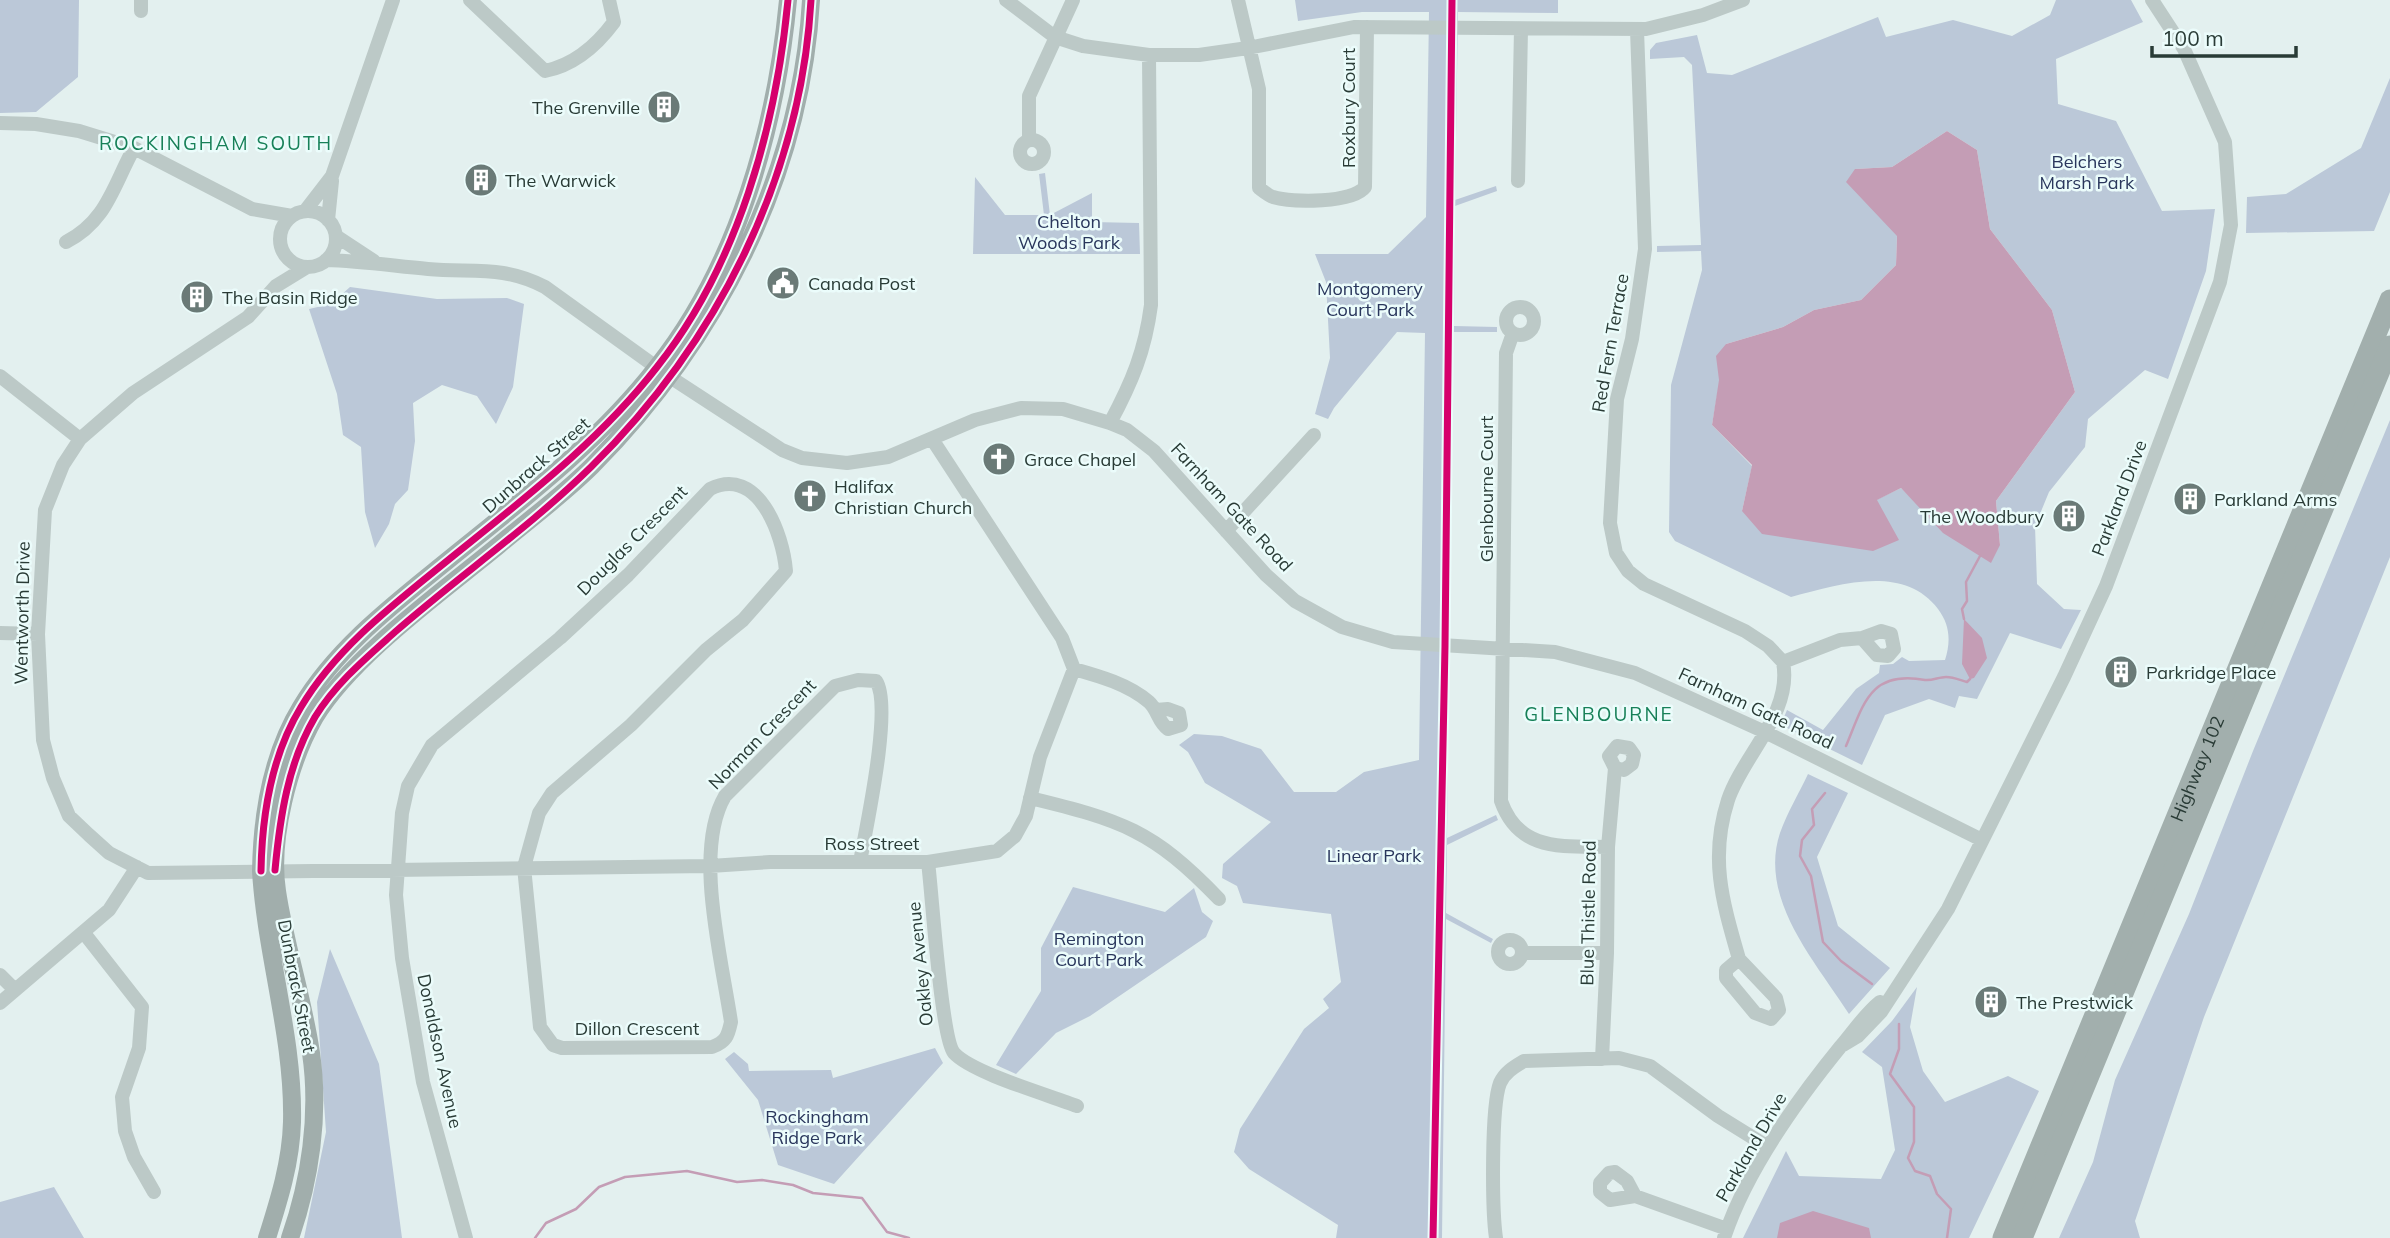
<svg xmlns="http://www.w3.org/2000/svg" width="2390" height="1238" viewBox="0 0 2390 1238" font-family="Mulish,sans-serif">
<rect width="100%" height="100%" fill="#e3f0ef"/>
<path fill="#bbc8d8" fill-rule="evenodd" d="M0,0H79L78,77L36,112L0,113Z
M1295,0H1558V13L1458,12L1455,200L1496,186L1497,191L1455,206L1454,326L1497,327V332H1453L1447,838L1496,815L1498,820L1447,845L1446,913L1493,939L1491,943L1446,919L1442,1238H1336L1338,1225L1249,1169L1234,1152L1240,1129L1304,1029L1329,1008L1323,999L1341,982L1331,914L1243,903L1237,886L1222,878L1223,864L1271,822L1205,783L1188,752L1179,745L1194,734L1222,736L1261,749L1294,792H1336L1364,772L1419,760L1425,333L1397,332L1334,408L1328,419L1315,414L1330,358L1326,282L1315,254H1388L1426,217L1429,12H1362L1298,21Z
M2056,0H2131L2143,22L2056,59L2058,104L2116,121L2162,211L2215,209L2206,271L2168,379L2145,370L2088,419L2085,447L2049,492L2035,526L2037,584L2064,609L2081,610L2061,649L2010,633L1977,699L1959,696L1955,708L1929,699L1885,715L1862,765L1785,727L1782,722L1787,710L1823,730L1856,689L1879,673L1880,665L1893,664L1902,657L1909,661L1945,660C1951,641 1950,625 1938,609C1903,563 1838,585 1791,597L1675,541L1669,532L1671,385L1702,270L1701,251L1657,252V246L1701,245L1692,65L1684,57L1650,59V50L1656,43L1697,35L1707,73L1732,75L1878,17L1886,37L1953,20L2012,36L2050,15ZM1947,131L1977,150L1990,229L2052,310L2075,392L1996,501L2000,545L1920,506L1901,488L1876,500L1742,511L1752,466L1712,425L1726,344L1783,327L1814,310L1861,300L1896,265L1897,235L1855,169L1892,167Z
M2390,78V192L2374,231L2246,233L2247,197L2286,194L2361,148Z
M1045,173L1050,215L1092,193V222L1139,223L1140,254H973L975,177L1005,215H1044L1039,174Z
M350,287L437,299L507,298L524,304L513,387L496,424L477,396L442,385L413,403L415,441L408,490L395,504L389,524L375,548L365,512L361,447L343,435L337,394L309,309L331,304Z
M2390,420V557L2204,1017L2135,1221L2140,1238H2059L2093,1162L2115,1080L2189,914L2253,751Z
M1808,774L1848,793L1817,857L1838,926L1890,968L1849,1014C1816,962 1758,899 1780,833C1787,813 1799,793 1808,774Z
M1073,887L1165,912L1194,888L1202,912L1213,921L1206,937L1090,1016L1056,1033L1016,1074L996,1065L1041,991V948Z
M330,949L379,1064L402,1238H304L326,1132L317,1002Z
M1917,987L1910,1027L1923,1071L1945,1102L2008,1076L2039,1091L1969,1238H1743L1786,1151L1799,1176L1881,1179L1895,1150L1882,1067L1862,1052L1892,1021Z
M935,1048L943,1063L834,1184L778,1165L758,1100L725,1059L734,1052L748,1064L749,1071L831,1070L833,1078Z
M54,1187L84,1238H0V1202Z"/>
<path fill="#c49db5" d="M1947,131L1977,150L1990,229L2052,310L2075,392L1996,501L2000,545L1991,563L1943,533L1901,488L1877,500L1899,540L1873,551L1762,534L1742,511L1752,465L1712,425L1719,380L1716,356L1726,344L1783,327L1814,310L1861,300L1896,265L1897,236L1846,182L1855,169L1892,167Z
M1964,619L1982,638L1987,658L1974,678L1970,679L1962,664Z
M1813,1211L1869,1228L1871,1238H1777L1780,1223Z"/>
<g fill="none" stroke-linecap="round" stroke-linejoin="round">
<path stroke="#c49db5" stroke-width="2.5" d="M1964,619L1962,609L1967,601L1966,582L1980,556
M1846,746C1864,703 1870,670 1925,680C1932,681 1939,677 1946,677C1953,677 1960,680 1967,682L1970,679
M1825,793L1812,809L1814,825L1802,840L1800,856L1811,876L1823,942L1841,961L1872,984
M1899,1024V1049L1890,1074L1914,1107V1142L1908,1158L1915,1171L1930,1176L1937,1194L1951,1209L1947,1238
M535,1238L546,1223L576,1209L599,1187L625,1177L687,1171L737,1182L762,1180L793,1185L813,1193L862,1198L887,1232L909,1238"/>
<path stroke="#bcc9c7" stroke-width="14" d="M470,0L545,71C574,65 597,45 614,22L609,0
M1006,0L1055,37L1083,46L1149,55H1199L1248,48L1354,27L1646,29L1703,15L1743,0
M1238,0L1259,89V188C1263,191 1269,196 1273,197C1293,203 1353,203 1365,187L1367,27
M141,11V0
M1637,30L1645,249L1632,339L1617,399L1610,523L1616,553L1628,571L1644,584L1745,631L1768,646L1783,662C1793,713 1743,755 1728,800C1709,859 1723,903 1739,959
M0,123L36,124L79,131L134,148L252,209L292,216
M1029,139V96L1073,0
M1020 152a12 12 0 1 1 24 0a12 12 0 1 1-24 0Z
M1518,181L1521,29
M305,211L332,176L393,0
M280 239a28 28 0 1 1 56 0a28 28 0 1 1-56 0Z
M328,220L332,181
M336,236L374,261
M66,242C107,221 113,186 134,148
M326,260C361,261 394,266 428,269C472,273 503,265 545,287L670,377L782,450L802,458L847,463L888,457L975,420L1021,408L1063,409L1110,423L1127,430L1154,451L1266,575L1295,601L1342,627L1393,642L1555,652L1635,673L1765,732L1982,840
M307,267L276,286L248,317L133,393L80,439L63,465L45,510L38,634L43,740L53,778L69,816L89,835L109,853L148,873L710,866L770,862H928L997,851L1015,836L1026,816L1040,757L1074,669L1062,638L932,439
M1506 321a14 14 0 1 1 28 0a14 14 0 1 1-28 0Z
M1513,333L1506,353L1501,801C1519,852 1562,846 1608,847
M0,376L80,439
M1110,423C1132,382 1145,351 1151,305L1149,55
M1226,531L1314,435
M0,633L38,634
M1783,662L1840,640L1862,638L1881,631L1891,634L1894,649L1888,656L1877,655L1862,638
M1074,669C1099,676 1128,684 1149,702C1158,710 1158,722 1168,729L1181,725L1179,713L1168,709L1156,710
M1030,798C1121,820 1153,830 1219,899
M928,862C932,892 941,1038 954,1053C972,1073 1049,1095 1077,1106
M84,933L142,1007L139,1048L122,1097L125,1131L134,1157L154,1192
M1498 952a12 12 0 1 1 24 0a12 12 0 1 1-24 0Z
M1523,953H1607
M1739,959L1776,998L1779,1010L1771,1019L1755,1013L1726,978V970Z
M0,975L15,990
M0,1003L109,910L137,867
M1843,1045L1858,1036L1881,1012L1948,909L2064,677L2106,586L2220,282L2231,225L2225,142L2184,49L2152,0
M1602,1059L1607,953L1608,847L1615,768L1609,756L1617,746L1629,748L1634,755L1632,764L1624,770L1615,768
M1635,1196L1627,1181L1615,1172L1609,1173L1600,1183V1192L1610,1200L1635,1196L1727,1229
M466,1238L423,1082L402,958L396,895L402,813L408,786L432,745L560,638L628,575L710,489C758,465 783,534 786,571L743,620L706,650L631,725L552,793L539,813L524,867L540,1027L553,1045L562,1048L712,1047C726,1042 728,1036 731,1022C722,960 693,850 725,796L835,686L858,680L876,681C893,706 866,828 860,862
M1496,1238C1492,1210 1491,1106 1500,1083C1505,1072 1514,1067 1524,1061L1619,1058L1650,1066L1718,1116L1768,1147
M1724,1238C1746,1171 1797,1100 1841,1046C1854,1031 1864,1015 1880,1002"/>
<path stroke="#a1aeac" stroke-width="18" d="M267,1238C279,1200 291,1162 292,1122C294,1038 266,955 261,871C262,814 271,756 301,707C336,648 394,604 447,561C521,501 598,443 657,367C738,265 776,127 788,0
M290,1238C310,1181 320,1114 311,1053C303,998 285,945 277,891C269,839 289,762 315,717C352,656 442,592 499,545C530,519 564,494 592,466C716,340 801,178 811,0"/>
<g stroke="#a2afad" stroke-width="21">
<path id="s1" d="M2003,1238L2390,300"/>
<path d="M2022,1238L2390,346"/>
</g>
<defs>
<path id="cycleway" d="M275,870C280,817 288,763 315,717C336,683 366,658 395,632C459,576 531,526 591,467C717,343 801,177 811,0
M261,871C262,814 271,756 301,707C336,648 394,604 447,561C521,501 598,443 657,367C738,265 776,127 788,0
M1433,1238L1445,646L1452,0"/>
</defs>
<use href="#cycleway" stroke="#ebfcfb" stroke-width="11"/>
<use href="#cycleway" stroke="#d6006c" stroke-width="7"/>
</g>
<defs>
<symbol id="building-disc" viewBox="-11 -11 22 22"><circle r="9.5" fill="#6a7a77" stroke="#ebfcfb"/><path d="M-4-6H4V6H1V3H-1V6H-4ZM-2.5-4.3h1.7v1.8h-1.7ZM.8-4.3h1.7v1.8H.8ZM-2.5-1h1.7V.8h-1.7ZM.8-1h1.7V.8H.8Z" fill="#fff"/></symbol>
<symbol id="civic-disc" viewBox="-11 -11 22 22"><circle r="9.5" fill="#6a7a77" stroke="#ebfcfb"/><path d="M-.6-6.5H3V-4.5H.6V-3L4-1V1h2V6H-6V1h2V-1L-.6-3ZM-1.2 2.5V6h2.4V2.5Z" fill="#fff"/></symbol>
<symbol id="church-disc" viewBox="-11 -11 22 22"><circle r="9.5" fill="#6a7a77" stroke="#ebfcfb"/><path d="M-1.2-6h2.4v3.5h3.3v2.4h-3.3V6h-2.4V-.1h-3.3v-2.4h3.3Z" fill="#fff"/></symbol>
</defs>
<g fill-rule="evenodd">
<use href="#building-disc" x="645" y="88" width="38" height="38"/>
<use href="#building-disc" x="462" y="161" width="38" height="38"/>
<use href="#civic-disc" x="764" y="264" width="38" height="38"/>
<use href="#building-disc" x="178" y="278" width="38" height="38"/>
<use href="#church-disc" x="980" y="440" width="38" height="38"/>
<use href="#church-disc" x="791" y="477" width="38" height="38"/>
<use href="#building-disc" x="2171" y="480" width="38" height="38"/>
<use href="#building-disc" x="2050" y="497" width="38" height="38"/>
<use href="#building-disc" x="2102" y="653" width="38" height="38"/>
<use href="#building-disc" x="1972" y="983" width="38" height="38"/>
</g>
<g text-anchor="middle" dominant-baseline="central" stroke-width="5" stroke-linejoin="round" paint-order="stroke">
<g font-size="18" fill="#293b36" stroke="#ebfcfb" text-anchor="start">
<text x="640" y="107" text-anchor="end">The Grenville</text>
<text x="505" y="180">The Warwick</text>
<text x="808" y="283">Canada Post</text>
<text x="222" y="297">The Basin Ridge</text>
<text x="1024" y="459">Grace Chapel</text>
<text x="834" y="486">Halifax<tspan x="834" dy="21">Christian Church</tspan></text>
<text x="2214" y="499">Parkland Arms</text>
<text x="2044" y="516" text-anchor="end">The Woodbury</text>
<text x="2146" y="672">Parkridge Place</text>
<text x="2016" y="1002">The Prestwick</text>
</g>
<g font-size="18" fill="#293b36" stroke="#ebfcfb">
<text transform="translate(1348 108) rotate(-90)">Roxbury Court</text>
<text transform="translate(1610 343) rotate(-80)">Red Fern Terrace</text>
<text transform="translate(536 465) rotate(-41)">Dunbrack Street</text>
<text transform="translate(1486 489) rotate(-90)">Glenbourne Court</text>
<text transform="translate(2119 498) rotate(-69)">Parkland Drive</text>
<text transform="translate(1232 507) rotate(47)">Farnham Gate Road</text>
<text transform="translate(632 540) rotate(-45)">Douglas Crescent</text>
<text transform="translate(22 613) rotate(-89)">Wentworth Drive</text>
<text transform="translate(1756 708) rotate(25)">Farnham Gate Road</text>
<text transform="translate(762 734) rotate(-46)">Norman Crescent</text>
<text stroke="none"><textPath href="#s1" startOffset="508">Highway 102</textPath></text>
<text x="872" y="843">Ross Street</text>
<text transform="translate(1588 913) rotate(-89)">Blue Thistle Road</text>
<text transform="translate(920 964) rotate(-96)">Oakley Avenue</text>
<text transform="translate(297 986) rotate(79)">Dunbrack Street</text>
<text x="637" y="1028">Dillon Crescent</text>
<text transform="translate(440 1051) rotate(78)">Donaldson Avenue</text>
<text transform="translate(1751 1147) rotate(-60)">Parkland Drive</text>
</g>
<g font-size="18" fill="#29365c" stroke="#ebfcfb">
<text x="2087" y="161">Belchers<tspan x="2087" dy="21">Marsh Park</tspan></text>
<text x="1069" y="221">Chelton<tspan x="1069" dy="21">Woods Park</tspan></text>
<text x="1370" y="288">Montgomery<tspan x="1370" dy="21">Court Park</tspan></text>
<text x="1374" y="855">Linear Park</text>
<text x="1099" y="938">Remington<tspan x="1099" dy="21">Court Park</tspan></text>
<text x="817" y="1116">Rockingham<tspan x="817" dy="21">Ridge Park</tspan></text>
</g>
<g font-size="19" letter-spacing="2" fill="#178058" stroke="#ebfcfb">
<text x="216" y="143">ROCKINGHAM SOUTH</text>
<text x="1599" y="714">GLENBOURNE</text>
</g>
</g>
<path d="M2152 46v10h144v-10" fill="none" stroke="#293b36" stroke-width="3.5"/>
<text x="2162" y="46" font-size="21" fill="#293b36" stroke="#ebfcfb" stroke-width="5" paint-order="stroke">100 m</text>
</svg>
